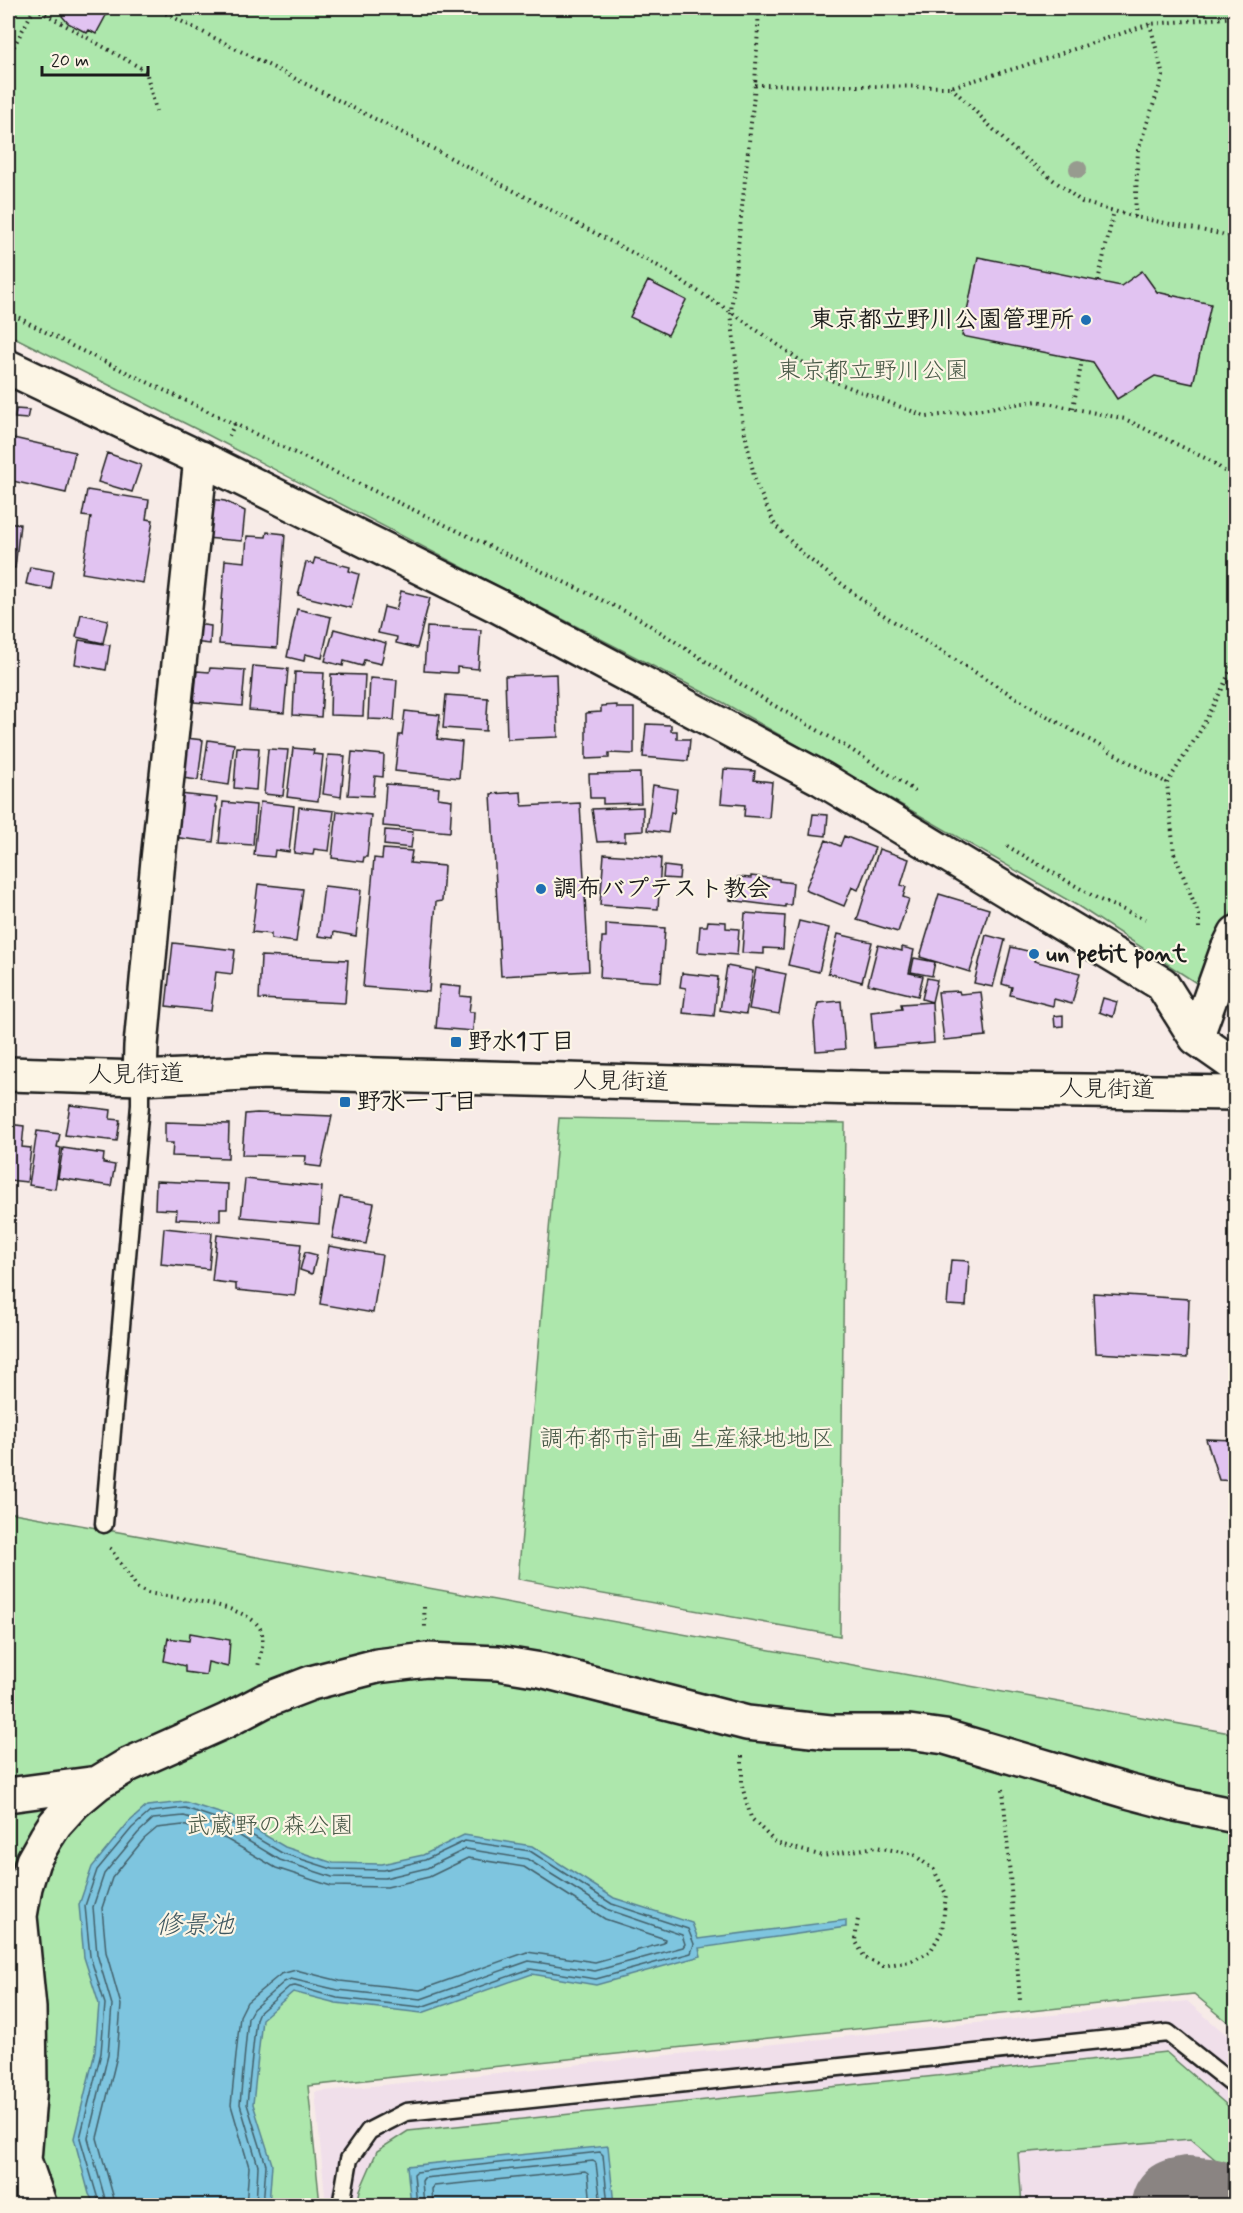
<svg xmlns="http://www.w3.org/2000/svg" width="1243" height="2213" viewBox="0 0 1243 2213" font-family="Mynerve,'Klee One',sans-serif">
<rect width="100%" height="100%" fill="#f7ebe7"/>
<filter id="ink" filterUnits="userSpaceOnUse"><feTurbulence type="fractalNoise" baseFrequency=".0167" numOctaves="2"/><feDisplacementMap in="SourceGraphic" scale="12" xChannelSelector="R" yChannelSelector="G"/><feConvolveMatrix kernelMatrix="1 2 1 2 8 2 1 2 1" color-interpolation-filters="sRGB"/></filter>
<g filter="url(#ink)">
<path fill="#f0dfea" d="M1187,2001L1235,2042V2205H326L315,2092Z"/>
<path fill="#ade7ac" stroke="#648264" stroke-width="1.5" d="M8,8H1235L1236,899L1207,990L1078,906L724,703L208,435L8,334Z
M559,1118L845,1123L840,1636L518,1579Z
M8,1512L1235,1734V2028L1194,1994L308,2086L320,2205H8Z
M1166,2052L1235,2112V2176L1191,2139L1018,2153L1022,2205L357,2206L360,2190L377,2151L408,2131Z"/>
<path fill="#7ec5df" stroke="#578191" stroke-width="1.5" d="M185,1802L235,1818L285,1847L333,1863L382,1864L423,1855L464,1835L532,1846L614,1898L692,1923L698,1939L846,1920V1927L699,1948L701,1956L596,1985L532,1974L422,2013L336,2003L293,1992L262,2019L253,2104L272,2164L269,2205H95L89,2194L74,2138L95,2052L99,2004L84,1957L79,1905L92,1867L128,1823L147,1806Z
M608,2146L614,2205H411L407,2166Z"/>
<g fill="none" stroke-linecap="round" stroke-linejoin="round">
<path stroke="#43606a" stroke-width="1.5" d="M100,2206L80,2138L101,2053L105,2004L90,1956L85,1906L97,1870L132,1828L150,1812L185,1808L233,1824L282,1853L332,1869L384,1870L425,1860L465,1841L530,1851L612,1904L688,1929L694,1944L691,1953L596,1979L530,1969L421,2007L337,1998L295,1986L289,1987L258,2014L256,2019L247,2104L266,2165L263,2206
M107,2206L88,2138L108,2055L112,2005L97,1954L93,1907L104,1874L138,1833L153,1819L184,1816L230,1830L280,1860L332,1877L385,1878L427,1868L466,1849L527,1859L609,1910L682,1935L685,1944L683,1947L595,1971L529,1961L421,1999L338,1990L291,1979L284,1982L253,2009L248,2018L240,2104L258,2166L256,2206
M116,2206L97,2138L117,2056L121,2005L106,1952L102,1908L112,1878L144,1839L157,1828L183,1825L226,1839L276,1868L331,1886L387,1887L429,1877L468,1858L524,1867L605,1919L665,1939L664,1943L595,1962L527,1952L420,1990L340,1981L296,1970L281,1974L247,2002L240,2016L231,2105L249,2167L246,2206
M417,2206L414,2174L416,2172L600,2152L603,2155L608,2206
M424,2206L422,2181L424,2178L593,2161L596,2163L601,2206
M433,2206L432,2189L434,2186L585,2171L588,2173L591,2206"/>
<path stroke="#8a8482" stroke-width="96" d="M1179,2206L1188,2204L1208,2206"/>
</g>
<path fill="#e1c3f1" stroke="#1c1c1c" stroke-width="1.5" d="M66,8H110L96,34L89,30L87,33L68,23L62,16Z
M978,257L1121,286L1142,271L1157,292L1211,304L1193,384L1155,376L1117,399L1093,362L962,336Z
M648,281L686,300L668,335L630,317Z
M16,409L29,410L27,419L15,418Z
M9,437L75,452L66,493L8,480Z
M107,453L141,465L132,492L98,482Z
M87,490L149,500L146,519L153,520L143,583L82,573L91,517L82,516Z
M210,499L225,501L245,511L242,541L205,538Z
M8,522L20,524L15,568L8,567Z
M267,532L285,534L277,648L219,644L225,560L245,562L247,536L266,537Z
M315,558L350,567L349,571L359,574L351,608L298,595L306,562L313,564Z
M30,567L54,571L51,589L26,584Z
M401,591L430,598L417,648L396,643L397,637L378,633L384,607L396,610Z
M297,609L331,617L322,658L305,654L304,661L287,657Z
M81,614L108,620L103,643L76,637Z
M195,624L211,626L210,644L193,642Z
M427,627L481,630L478,669L457,667V673L424,671Z
M334,629L386,643L381,664L364,660L362,666L344,661L343,666L325,661Z
M79,640L110,645L106,670L75,664Z
M253,666L288,669L284,713L249,710Z
M210,668L245,670L242,706L194,702L197,671L209,672Z
M295,672L324,673L321,717L293,715Z
M331,674L365,675L363,716L330,715Z
M556,674L558,737L507,739L505,676Z
M370,678L397,680L394,720L368,719Z
M446,695L488,698L486,731L443,728Z
M617,705V708H634V754L609,753V758L586,759V713L601,712V706Z
M405,711L440,715L437,739L462,742L459,778L395,771L399,735H402Z
M646,724L671,725V731H677V739H690L688,761L643,757Z
M186,738L203,740L198,780L182,778Z
M208,740L234,744L229,785L202,781Z
M237,747L259,748L256,790L234,788Z
M293,748L314,750L313,754L323,755L318,801L287,797Z
M268,749L288,750L283,796L264,794Z
M352,752L384,755L383,777L375,776L373,796L348,795Z
M328,755L345,756L341,797L323,794Z
M724,769L755,771L754,780L772,782L769,818L744,816L745,805L721,803Z
M640,773L641,803L603,804V798H590L589,774Z
M386,784L439,788L438,798L452,800L450,832L383,826Z
M653,785L677,789L674,813L671,812L668,833L647,830Z
M521,792L522,806L580,803L589,971L501,976L491,794Z
M179,794L217,798L216,807H217L213,842L172,837Z
M223,802L256,805L253,845L219,843Z
M260,802L294,806L289,852L275,850L274,857L254,855Z
M299,807L334,811L329,851L314,849L313,855L294,853Z
M643,807V831L625,832V841L597,842L592,809Z
M337,811L371,815L367,857H364L363,862L332,858Z
M813,814L828,815L826,836L810,834Z
M385,830L413,832L411,848L384,845Z
M844,836L875,848L858,890L852,887L844,906L805,890L826,840L840,846Z
M383,849L412,851L410,863L444,866L442,901L436,902L429,992L363,987L374,858L382,859Z
M879,849L909,859L901,885L906,887L903,897L909,899L898,932L857,920Z
M604,854L661,858L658,909L600,905Z
M664,866L680,868L679,879L663,878Z
M751,876L779,879V881L793,883L791,905H785V907L730,900L731,886H737L738,877L751,878Z
M258,884L303,889L296,942L271,939V934L252,932Z
M324,886L361,890L356,936L334,932L333,938L318,936Z
M939,894L989,909L970,972L920,957Z
M745,913L785,916L783,949L764,948V954L742,953Z
M708,921L726,922V928L739,929L737,955L698,952L700,926H707Z
M799,921L829,928L819,972L788,965Z
M606,924L665,928L661,982L600,978L602,937H606Z
M838,934L872,942L862,982L828,973Z
M986,935L1005,940L993,987L974,983Z
M173,943L235,950L232,974L216,972L211,1011L166,1006Z
M878,945L902,951V947L914,950L909,973L923,976L918,996L868,984Z
M1011,947L1036,953L1034,961L1080,973L1072,1004L1054,999L1053,1006L1010,995L1012,987L1002,984Z
M261,956L348,960L345,1003L259,999Z
M914,958L935,962L932,976L911,972Z
M727,966L753,971L746,1014L720,1010Z
M756,968L786,974L779,1014L749,1009Z
M682,973L718,977L714,1016L683,1013L686,988L680,987Z
M927,978L937,980L932,1002L922,999Z
M440,985L461,987L460,996L471,997L469,1012H474L473,1031L436,1028Z
M959,991L960,994L981,992L986,1036L944,1040L938,992Z
M1103,998L1117,1002L1113,1017L1099,1012Z
M841,1001L845,1049L816,1051L814,1023L818,1003Z
M932,1002L934,1043L874,1048L871,1012L902,1009L901,1004Z
M1063,1015V1026L1055,1027L1054,1016Z
M70,1105L111,1110L110,1119L120,1120L117,1141L65,1135Z
M257,1113L332,1116L321,1167L305,1165L306,1156L242,1155L245,1114Z
M165,1122L229,1124L228,1158L172,1156L173,1143H165Z
M8,1124L24,1126L22,1147L31,1148L27,1182L8,1180Z
M37,1131L60,1134L57,1147L61,1148L55,1189L29,1185Z
M63,1148L104,1154L103,1163L115,1165L111,1186L58,1178Z
M245,1179L322,1187L319,1224L241,1217Z
M156,1181L228,1184L227,1209H220V1221L176,1219L177,1210L155,1209Z
M340,1197L374,1203L366,1244L332,1238Z
M164,1228L212,1233L209,1269L161,1264Z
M217,1235L301,1244L295,1296L236,1290V1284L212,1281Z
M329,1246L382,1255L373,1313L320,1304Z
M305,1252L317,1255L312,1274L300,1270Z
M951,1260L969,1261L966,1306L947,1305Z
M1093,1293L1189,1299L1187,1358L1096,1353Z
M1206,1439L1236,1440V1481L1219,1480Z
M190,1633L230,1640L228,1667L208,1662L206,1675L185,1672V1666L164,1661L168,1638L189,1641Z"/>
<g fill="none" stroke-linecap="round" stroke-linejoin="round">
<defs>
<path id="lane" d="M104,1524L140,1105V1078
M341,2206L349,2159L369,2131L406,2112L1168,2033L1236,2087"/>
<path id="street" d="M8,367L214,465L498,606L822,779L1162,984L1196,1038L1236,1066
M1196,1038L1227,951L1236,933
M140,1078L141,1046L158,860L201,458
M8,1795L98,1783
M24,2160L40,2206
M8,2192L24,2160L30,2085L29,2008L20,1916L25,1887L33,1861L46,1838L55,1824L74,1803L98,1783L128,1765L226,1721L264,1701L311,1683L377,1666L427,1660L498,1663L541,1670L747,1723L830,1732H909L945,1737L1127,1791L1176,1804L1236,1816"/>
<path id="secondary" d="M8,1074L140,1078L267,1072L859,1088L1236,1093"/>
</defs>
<use href="#lane" stroke="#1c1c1c" stroke-width="21"/>
<use href="#street" stroke="#1c1c1c" stroke-width="38"/>
<use href="#secondary" stroke="#1c1c1c" stroke-width="38"/>
<path stroke="#1c1c1c" stroke-width="4" stroke-dasharray="1.5 4.5" stroke-linecap="butt" d="M35,8L146,71L156,111
M155,8L403,133L658,266L731,312L825,378L927,417L1037,401L1125,419L1211,461L1236,480
M759,8L755,85L731,312L742,419L755,481L775,525L804,555L877,611L1034,709L1167,783
M8,57L34,9
M755,85L951,87L1020,67L1150,24L1236,17
M951,87L1013,149L1082,202L1135,217L1236,237
M1135,217L1138,150L1163,76L1150,24
M1232,237L1236,211
M1098,281L1114,211
M8,312L74,347L637,617L770,703L847,747L918,793
M1073,408L1082,360
M229,436L235,423
M1007,846L1100,900L1145,919
M1199,928V915L1174,853L1167,783L1199,733L1222,689L1236,658
M110,1548L138,1589L148,1593C175,1598 249,1604 261,1630C265,1641 260,1656 258,1667
M424,1607L425,1627
M742,1756V1786L751,1818L776,1843L823,1856L876,1847L913,1854L934,1870L946,1894L942,1931L930,1952L911,1961L883,1966L865,1958L855,1940L858,1919
M1003,1789L1020,2000"/>
<use href="#lane" stroke="#fcf5e5" stroke-width="16"/>
<use href="#street" stroke="#fcf5e5" stroke-width="33"/>
<use href="#secondary" stroke="#fcf5e5" stroke-width="33"/>
</g>
<circle fill="#979b8f" cx="1078" cy="169" r="9"/>
</g>
<g fill="#1f6fb2" stroke="#fcf5e5" stroke-width="2">
<circle cx="1086" cy="320" r="6"/>
<circle cx="541" cy="889" r="6"/>
<circle cx="1034" cy="954" r="6"/>
<rect x="450" y="1036" width="12" height="12" rx="3"/>
<rect x="339" y="1096" width="12" height="12" rx="3"/>
</g>
<g text-anchor="middle" dominant-baseline="central" stroke-width="4.5" stroke-linejoin="round" paint-order="stroke">
<g font-size="24" font-weight="bold" fill="#1c1c1c" stroke="#fcf5e5" text-anchor="start">
<text x="1074" y="320" text-anchor="end">東京都立野川公園管理所</text>
<text x="553" y="889">調布バプテスト教会</text>
<text x="1046" y="954">un petit pont</text>
<text x="468" y="1042">野水1丁目</text>
<text x="357" y="1102">野水一丁目</text>
</g>
<g font-size="24" fill="#485947" stroke="#fcf5e5">
<text x="873" y="371">東京都立野川公園</text>
<text x="687" y="1439">調布都市計画 生産緑地地区</text>
<text x="270" y="1826">武蔵野の森公園</text>
</g>
<g font-size="24" fill="#1c1c1c" stroke="#fcf5e5">
<text transform="translate(136 1075) rotate(-1)">人見街道</text>
<text transform="translate(621 1082) rotate(1)">人見街道</text>
<text transform="translate(1107 1090) rotate(1)">人見街道</text>
</g>
<g font-size="26" font-style="italic" fill="#3e5760" stroke="#fcf5e5">
<text x="195" y="1926">修景池</text>
</g>
</g>
<rect width="1243" height="2213" fill="none" stroke="#fcf5e5" stroke-width="30"/>
<rect x="15" y="15" width="1213" height="2183" fill="none" stroke="#1c1c1c" stroke-width="2" filter="url(#ink)"/>
<path d="M42 66v9h106v-9" fill="none" stroke="#1c1c1c" stroke-width="3"/>
<text x="51" y="66" font-size="18" fill="#1c1c1c" stroke="#fcf5e5" stroke-width="4.5" paint-order="stroke">20 m</text>
</svg>
